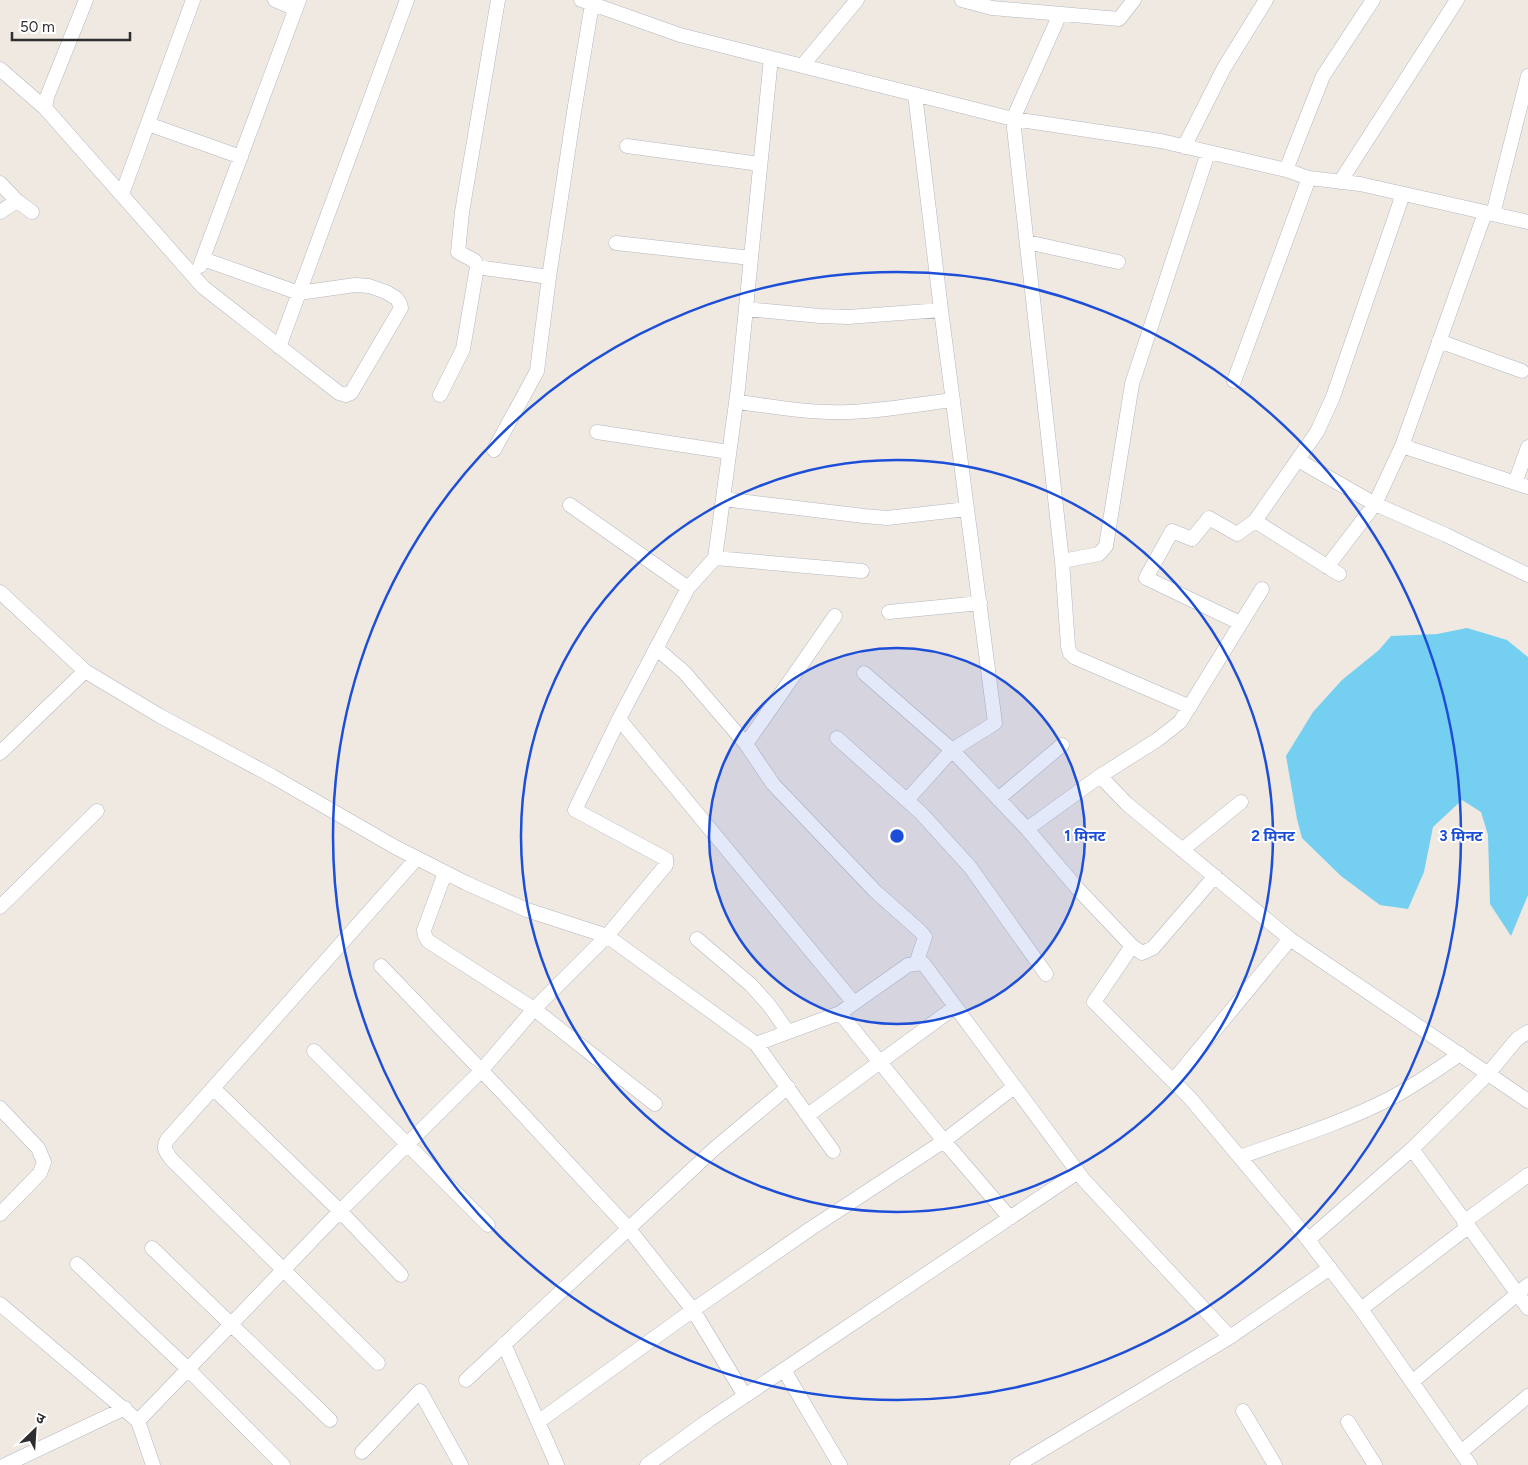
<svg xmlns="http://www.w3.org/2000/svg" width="1528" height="1465" viewBox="0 0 1528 1465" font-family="Figtree,'Noto Sans Devanagari',sans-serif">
<rect width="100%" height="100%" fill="#efe9e1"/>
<path fill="#75cff0" d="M1467,628L1507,640L1528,657V895L1511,936L1490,904L1488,835L1481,812L1462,800L1433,827L1424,872L1408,909L1380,905L1341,876L1302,838L1297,819L1286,756L1313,712L1342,680L1379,650L1391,636L1437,634Z"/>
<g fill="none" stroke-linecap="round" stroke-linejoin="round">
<defs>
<path id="street" d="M86,0L47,97L45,108L203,287L339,393L346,395L351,393L401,308L400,304L396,298L386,292L369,286L355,285L299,293L203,259
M275,0L296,9
M581,0L680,35L1013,119L1161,141L1286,170L1309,178L1360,184L1528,222
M962,0L992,8L1119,19L1134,0
M1060,14L1013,119L1062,561L1068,646L1070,653L1074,657L1190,707
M802,66L857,0
M0,69L45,108
M148,124L241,157
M627,146L760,164
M1184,147L1224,68L1266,0
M1286,170L1323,76L1373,0
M1340,182L1457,0
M0,183L17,201L32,212
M122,194L193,0
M0,212L17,201
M1485,213L1402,446L1528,487
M1493,214L1528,76
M1027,242L1118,262
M616,243L751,258
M200,266L299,0
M477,267L549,277
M746,309L820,316L848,317L941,310
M1439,341L1522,371
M279,347L407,0
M1234,381L1309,178
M440,395L463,349L477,267L475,261L458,252L462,212L498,0
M737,402C773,406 812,414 849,412C883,411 918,404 953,400
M597,432L729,452
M494,450L537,371L549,277L574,112L592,4
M1298,460L1375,504L1446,535L1528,575
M1515,483L1528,447
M723,499L864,516L887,518L967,509
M570,505L688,588
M1255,521L1339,574
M715,558L862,571
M1062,561L1099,554L1106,546L1132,384L1208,153
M1327,567L1375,504L1402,446
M0,592L85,671L160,716L272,776L395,847L466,883L527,910L607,936L756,1044L840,1013L908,965L923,963L1083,1179L1230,1337
M889,612L980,603
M1240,623L1146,578L1172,531L1192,539L1209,518L1237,534L1255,521L1317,432L1333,397L1403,194
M656,648L684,672L746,744L773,784L876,892L920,931L925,937L916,964
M864,673L952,750L1027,829L1077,888L1132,946L1142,953L1153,948L1215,876
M619,719L854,1003
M837,738L921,813L970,867L1046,974
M746,744L835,616
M0,753L85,671
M1100,776L1127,804L1290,939L1528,1101
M998,799L1062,745
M907,800L952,750L995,723L941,310L915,94
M1027,829L1100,776L1157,740L1180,722L1262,589
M1182,850L1241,802
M445,873L424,930L425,936L428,941L534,1009L655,1104
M0,907L97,811
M697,939L751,985L769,1005L788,1032
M1132,946L1094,1002L1190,1098L1295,1223L1361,1309L1470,1465
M381,966L503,1093L629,1229L693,1310L745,1396
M840,1013L944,1141L1010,1218
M756,1044L833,1151
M314,1051L488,1225
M1173,1081L1290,939
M213,1088L340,1211L401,1275
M0,1108L38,1148L44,1162L40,1173L0,1214
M808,1115L955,1007
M1412,1149L1528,1308
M1240,1157C1290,1139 1342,1123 1389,1099C1414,1086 1437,1070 1460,1054
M1464,1222L1528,1175
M1308,1240L1412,1149L1488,1074L1517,1039L1528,1032
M152,1248L330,1420
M77,1264L188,1369L283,1465
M0,1304L138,1421L340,1211L481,1071L534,1009L607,936L666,865V859L575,810L619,719L688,588L715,558L738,388L771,58
M1361,1309L1468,1227
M504,1344L557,1465
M378,1363L172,1160C167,1153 162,1149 167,1140L417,858
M784,1370L840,1465
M466,1380L714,1149L788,1087
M1412,1382L1528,1285
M1243,1411L1275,1465
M138,1421L153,1465
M538,1422L693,1310L810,1229L944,1141L1014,1087
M1348,1422L1375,1465
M362,1452L420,1391L461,1465
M1461,1452L1528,1396
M5,1465L125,1408
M647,1465L709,1420L1078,1172
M1017,1465L1230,1337L1330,1268"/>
</defs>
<use href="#street" stroke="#b4b7c1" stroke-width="15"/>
<use href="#street" stroke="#fff" stroke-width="14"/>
</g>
<circle cx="897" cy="836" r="188" fill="#1d4ed8" fill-opacity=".12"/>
<g fill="none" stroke="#1d4ed8" stroke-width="2.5">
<circle cx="897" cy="836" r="188"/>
<circle cx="897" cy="836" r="376"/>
<circle cx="897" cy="836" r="564"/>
</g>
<circle cx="897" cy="836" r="8" fill="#1d4ed8" stroke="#fff" stroke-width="2.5"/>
<g font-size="15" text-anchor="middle" font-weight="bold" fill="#1d4ed8" stroke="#fff" stroke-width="4" stroke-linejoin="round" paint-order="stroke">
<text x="1085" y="841">1 मिनट</text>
<text x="1273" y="841">2 मिनट</text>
<text x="1461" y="841">3 मिनट</text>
</g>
<g transform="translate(35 1430) rotate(25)" stroke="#ffffff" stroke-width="4" paint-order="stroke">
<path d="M0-4L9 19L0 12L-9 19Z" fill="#2e2e2e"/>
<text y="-8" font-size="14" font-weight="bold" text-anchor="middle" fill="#2e2e2e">उ</text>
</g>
<path d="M12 32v8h118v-8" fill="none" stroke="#2e2e2e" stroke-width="2.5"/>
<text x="20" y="32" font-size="15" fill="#2e2e2e" stroke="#ffffff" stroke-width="4" paint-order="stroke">50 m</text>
</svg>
